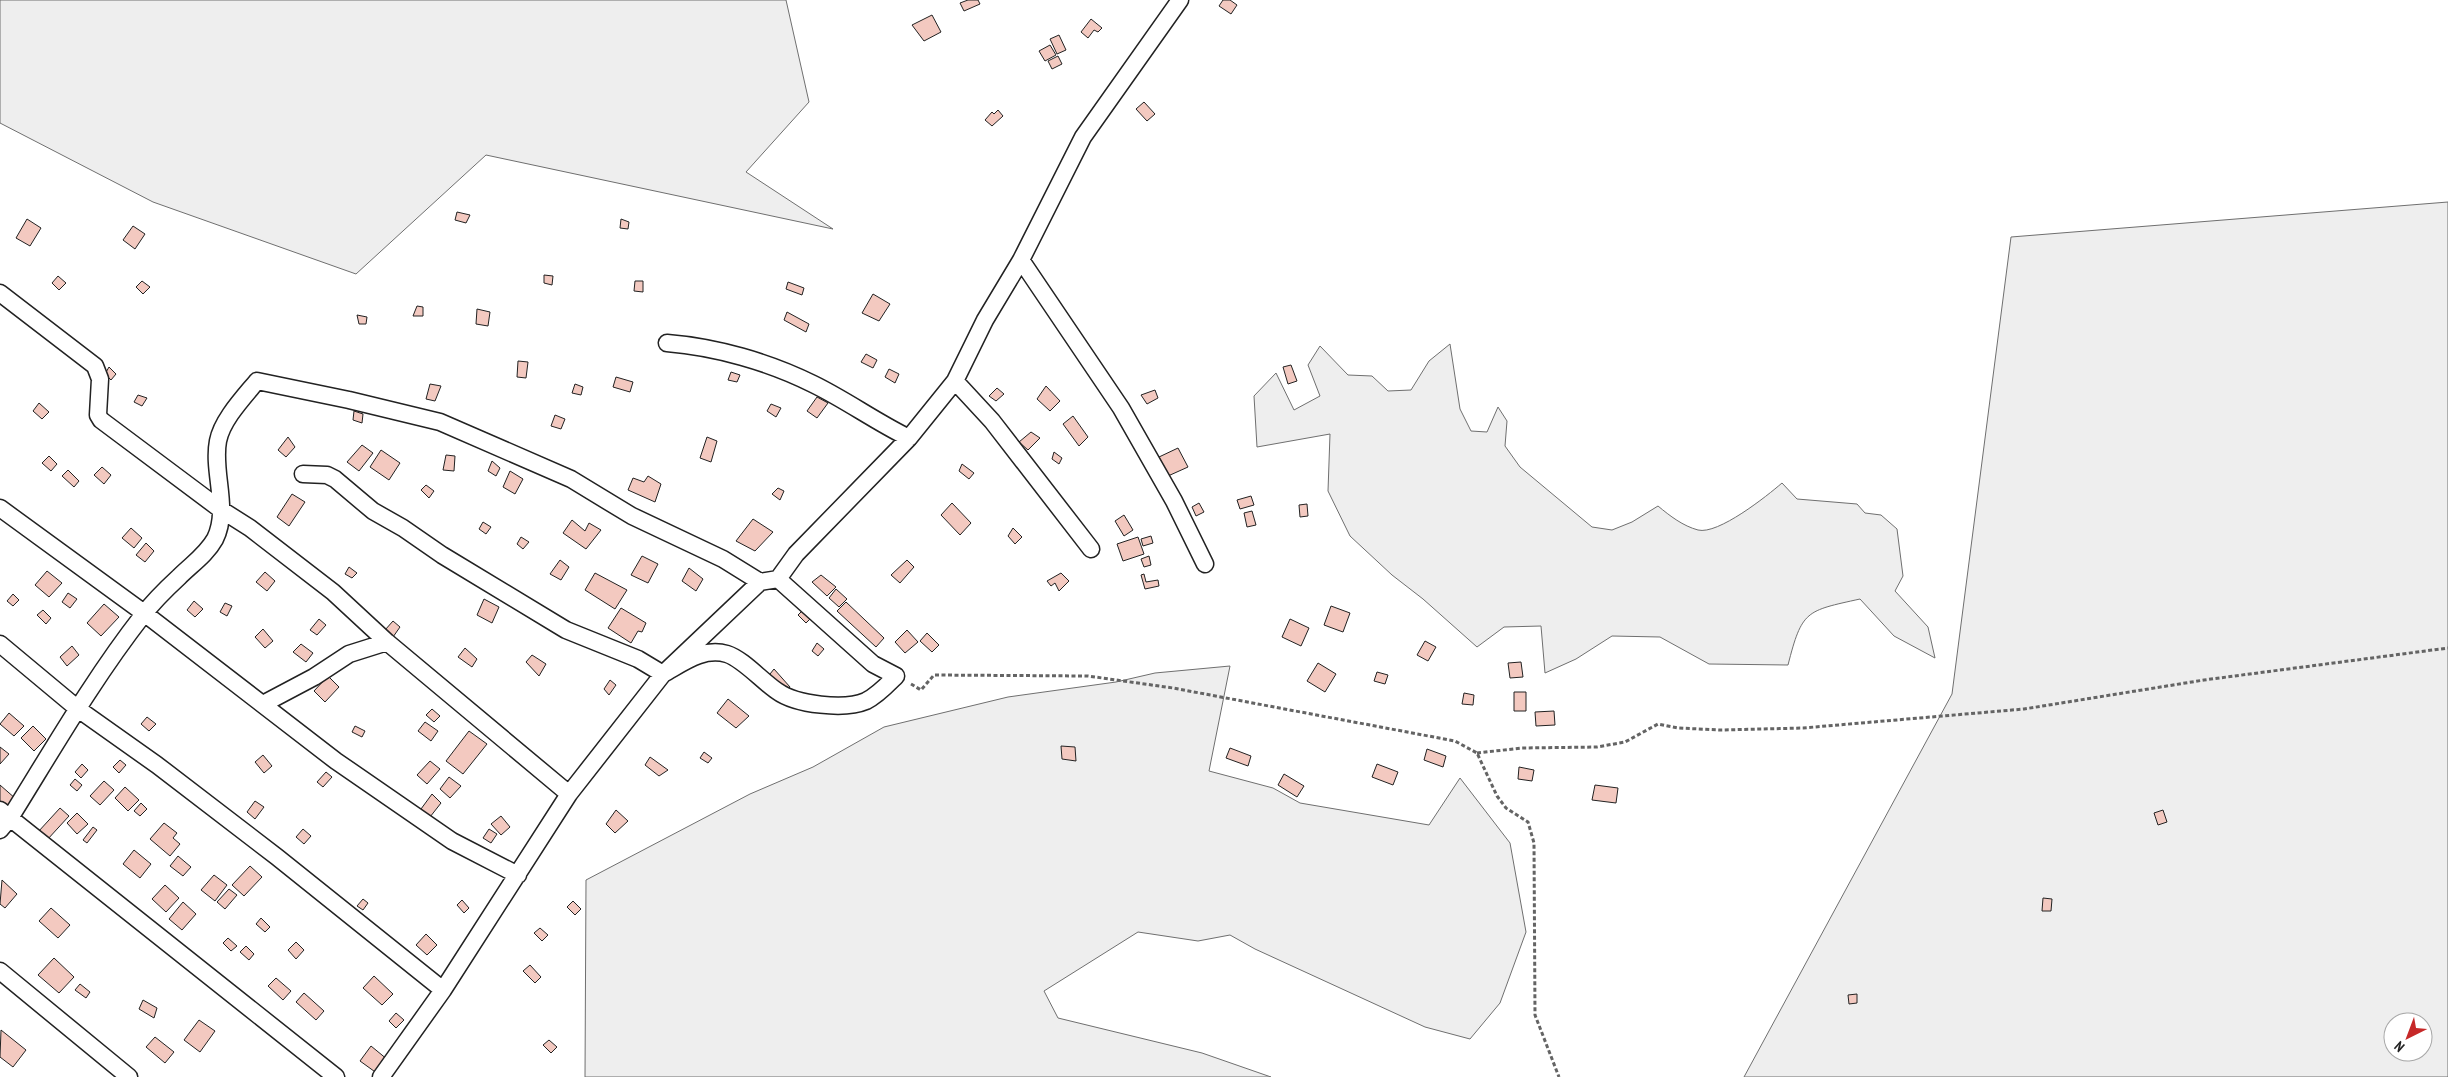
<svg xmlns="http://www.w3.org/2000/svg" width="2448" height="1077" viewBox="0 0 2448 1077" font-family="'PT Sans Narrow',sans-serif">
<rect width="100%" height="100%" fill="#fff"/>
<path fill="#eee" stroke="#6f6f6f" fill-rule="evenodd" d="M0,0H786L809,102L746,172L833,229L486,155L356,274L153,202L0,123Z
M2448,202V1077H1744L1952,694L2011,237ZM2393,1022H2423V1052H2393Z
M1450,344L1460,409L1471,431L1487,432L1498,407L1507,421L1505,446L1520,467L1592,527L1612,530L1632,522L1658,506C1670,516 1683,526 1698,530C1718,535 1767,496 1782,483L1797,499L1857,504L1865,513L1881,515L1897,529L1903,576L1895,591L1928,627L1935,658L1894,636L1860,599C1806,611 1802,610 1788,665L1709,664L1660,637L1612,636L1576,659L1545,673L1541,626L1504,627L1477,647L1423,599L1392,575L1350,536L1328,491L1330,434L1257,447L1254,396L1276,373L1294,410L1320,396L1308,365L1320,346L1348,375L1372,376L1388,391L1411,390L1429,361Z
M1230,666L1209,771L1273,788L1300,803L1429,825L1460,778L1510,843L1526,932L1500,1003L1470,1039L1425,1027L1255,949L1230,935L1198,941L1138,932L1044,991L1058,1018L1202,1053L1271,1077H585L586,880L750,794L813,767L884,727L1008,697L1116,682L1155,673Z"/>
<path fill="#f3c9c0" stroke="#222" d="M968,0H978L980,4L964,11L960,3Z
M1223,0H1230L1237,5L1231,14L1219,6Z
M932,15L941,32L924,41L912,25Z
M1091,19L1102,28L1098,32L1094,30L1088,38L1081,32Z
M1059,35L1066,50L1057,54L1050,39Z
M1050,45L1056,55L1045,61L1039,51Z
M1058,56L1062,64L1052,69L1048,61Z
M1144,102L1155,114L1147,121L1136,109Z
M998,110L1003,116L992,126L985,120L992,112L994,114Z
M457,212L470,215L466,223L455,220Z
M27,219L41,228L30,246L16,238Z
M621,219L629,222L628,229L620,228Z
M133,226L145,234L135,249L123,240Z
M544,275L553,276L552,285L544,283Z
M58,276L66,283L59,290L52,283Z
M142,281L150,287L143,294L136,287Z
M635,281H643V292L634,291Z
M788,282L804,288L802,295L786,289Z
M873,294L890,304L879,321L862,313Z
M417,306L423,307V316H413Z
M477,309L490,312L488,326L476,324Z
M787,312L809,324L806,332L784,320Z
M357,315L367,317L366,324H359Z
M866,354L877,360L873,368L861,362Z
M518,361L528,362L526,378L517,377Z
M1291,365L1297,381L1288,384L1283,367Z
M109,367L116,374L111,380L105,374Z
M889,369L899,374L895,383L885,377Z
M731,372L740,375L737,382L728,380Z
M616,377L633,382L630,392L613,387Z
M430,384L441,386L435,401L426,399Z
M575,384L583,387L581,395L572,393Z
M1046,386L1060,401L1050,411L1037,399Z
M997,388L1004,394L996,401L989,396Z
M1155,390L1158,398L1147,404L1141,395Z
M138,395L147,398L142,406L134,402Z
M817,397L828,403L817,418L807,411Z
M39,403L49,412L42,419L33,411Z
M771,404L781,408L776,417L767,411Z
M354,411L363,414L362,423L353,420Z
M555,415L565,419L561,429L551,426Z
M1073,416L1088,437L1079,446L1063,424Z
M1031,432L1040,438L1028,450L1019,442Z
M288,437L295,447L286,457L278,450Z
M707,437L717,441L711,462L700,458Z
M362,445L373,453L359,471L347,462Z
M1178,448L1188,467L1168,476L1159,457Z
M381,450L400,463L389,480L370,467Z
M1054,452L1062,458L1059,464L1052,459Z
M446,455L455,456L454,471L443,470Z
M49,456L57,464L51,471L42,463Z
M492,461L500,468L496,476L488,471Z
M962,464L974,473L969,479L959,471Z
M102,467L111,475L104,484L94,475Z
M68,470L79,481L74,487L62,476Z
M510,471L523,479L515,494L503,487Z
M648,476L661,484L655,502L628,490L633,478L644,482Z
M426,485L434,491L429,498L421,490Z
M778,488L784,491L780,500L772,494Z
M292,494L305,502L289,526L277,517Z
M1251,496L1254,505L1240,509L1237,500Z
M952,503L971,523L960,535L941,515Z
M1199,503L1204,512L1196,516L1192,507Z
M1307,504L1308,516L1300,517L1299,505Z
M1252,511L1256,525L1247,527L1244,513Z
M1124,515L1133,530L1124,536L1115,521Z
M753,519L773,532L755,551L736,541Z
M572,520L585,531L589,523L601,530L586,549L563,533Z
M483,522L491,527L486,534L479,529Z
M131,528L142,538L134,548L122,538Z
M1013,528L1022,537L1015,544L1008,536Z
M1151,536L1153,543L1143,546L1141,539Z
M521,537L529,542L523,549L517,544Z
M1138,537L1144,554L1123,561L1117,544Z
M146,543L154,551L145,562L136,555Z
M642,556L658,564L648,583L631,575Z
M1149,556L1151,565L1144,567L1141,559Z
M560,560L569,567L561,580L550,574Z
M907,560L914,567L900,583L891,575Z
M349,567L357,573L352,578L345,574Z
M689,568L703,579L696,591L682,581Z
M47,571L62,583L49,597L35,585Z
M265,572L275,581L267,591L256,582Z
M595,573L627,590L615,609L585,590Z
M1061,573L1069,581L1059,591L1055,583L1051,586L1047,581Z
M1144,574L1146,582L1158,580L1159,586L1145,589L1141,575Z
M821,575L836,587L827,596L812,582Z
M836,589L847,599L839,607L829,598Z
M68,593L77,599L70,608L62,602Z
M13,594L19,600L13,606L7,601Z
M484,599L499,607L492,623L477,615Z
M194,601L203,609L195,617L187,610Z
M846,602L884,638L876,647L837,611Z
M225,603L232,606L227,616L220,612Z
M104,604L119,617L101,636L87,623Z
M1331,606L1350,613L1343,632L1324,625Z
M621,608L646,623L642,632L638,631L631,643L608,628Z
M804,609L813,616L806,623L798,615Z
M43,610L51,618L46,624L37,615Z
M319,619L326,625L317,635L310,630Z
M1290,619L1309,628L1301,646L1282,637Z
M393,621L400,627L393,637L385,630Z
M263,629L273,641L265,648L255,637Z
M907,630L918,642L905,653L895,642Z
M927,633L939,645L932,652L920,641Z
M1425,641L1436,647L1428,661L1417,655Z
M817,643L824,649L818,656L812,651Z
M301,644L313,653L306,662L293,652Z
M72,646L79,655L67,666L60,657Z
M465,648L477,659L472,667L458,657Z
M532,655L546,664L539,676L526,662Z
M1521,662L1523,677L1510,678L1508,663Z
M1318,663L1336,674L1325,692L1307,681Z
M774,669L790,687L786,691L770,674Z
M1377,672L1388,675L1385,684L1374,681Z
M328,676L339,687L325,702L314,691Z
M610,680L616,685L609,695L604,689Z
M1514,692H1526V711H1514Z
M1464,693L1474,695L1473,705L1462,704Z
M728,699L749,716L736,728L717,713Z
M432,709L440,716L434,722L426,715Z
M1554,711L1555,725L1536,726L1535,712Z
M9,713L24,726L14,736L0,724Z
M147,717L156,724L149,731L141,724Z
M425,722L438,731L431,741L418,731Z
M33,726L46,739L34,751L21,738Z
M355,726L365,731L362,737L352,732Z
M469,731L487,744L463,774L446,761Z
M1061,746L1075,747L1076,761L1062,759Z
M0,747L9,754L0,764Z
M1230,748L1251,756L1248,766L1226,758Z
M1427,749L1446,756L1443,767L1424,760Z
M704,752L712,758L708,763L700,758Z
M263,755L272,766L264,773L255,762Z
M650,757L668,770L659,776L645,765Z
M120,760L126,765L119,773L113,767Z
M430,761L440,769L427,784L417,775Z
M82,764L88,770L81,778L75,772Z
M1377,764L1398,772L1393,785L1372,777Z
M1519,767L1534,770L1532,781L1518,779Z
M326,772L332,777L323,787L317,782Z
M1284,774L1304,786L1297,797L1278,785Z
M449,777L461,786L450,798L440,789Z
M75,779L82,785L77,791L70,785Z
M104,781L114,790L100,805L90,796Z
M0,785L16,799L7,808L0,802Z
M1595,785L1618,788L1616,803L1592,800Z
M125,787L139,800L128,811L115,798Z
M432,794L441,803L430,817L421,809Z
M255,801L264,807L255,819L247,812Z
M141,803L147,809L140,816L134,811Z
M60,808L69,816L47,840L38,832Z
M616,810L628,821L615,833L606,824Z
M2163,810L2167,822L2158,825L2154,813Z
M77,813L88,824L77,834L67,823Z
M501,816L510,827L501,835L491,824Z
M164,823L177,833L173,838L180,844L170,856L150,839Z
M93,827L97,830L87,843L83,840Z
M303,829L311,836L304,844L296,837Z
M489,829L497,834L491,843L483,838Z
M134,850L151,864L140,878L123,864Z
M178,856L191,867L183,876L170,866Z
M250,866L262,877L244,896L232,885Z
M214,875L227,885L215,901L201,890Z
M2,880L17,894L5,908L0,904Z
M165,885L179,898L166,912L152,899Z
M229,889L237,895L225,909L217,902Z
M2043,898L2052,899L2051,911H2042Z
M363,899L368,903L363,910L357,906Z
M462,900L469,908L464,913L457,905Z
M573,901L581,909L575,915L567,907Z
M183,902L196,914L182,930L169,919Z
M51,908L70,925L58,938L39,921Z
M261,918L270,927L265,932L256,924Z
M540,928L548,935L542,941L534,933Z
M426,934L437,945L427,955L416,945Z
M228,938L237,946L231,951L223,943Z
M296,942L304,950L296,959L288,950Z
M246,946L254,954L249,960L240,952Z
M54,958L74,977L59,993L38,975Z
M530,965L541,977L535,983L523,971Z
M374,976L393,994L382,1005L363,988Z
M276,978L291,991L283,1000L268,986Z
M80,984L90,992L86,998L75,990Z
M304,993L324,1011L316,1020L296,1002Z
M1857,994V1003L1849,1004L1848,995Z
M143,1000L157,1008L154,1018L139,1009Z
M396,1013L404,1020L396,1028L389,1021Z
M199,1020L215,1031L200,1052L184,1040Z
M1,1030L26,1050L13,1067L0,1057Z
M155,1037L174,1052L165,1063L146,1047Z
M549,1040L557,1047L551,1053L543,1045Z
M371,1046L388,1060L378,1074L360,1061Z"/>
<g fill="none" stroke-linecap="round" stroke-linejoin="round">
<defs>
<path id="minor" d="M1021,260L1121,408L1174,501L1205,564
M0,293L95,366L100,379L98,415L101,420L220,509L250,528L333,592L387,642L569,794
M667,343C716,347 769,362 813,384C846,400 876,422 909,438
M955,381L992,421L1091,549
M303,474L327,475L335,479L373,511L403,528L442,555L566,630L638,659L663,674C683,663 703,647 727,654C743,659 763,682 777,691C796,705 845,710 866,701C878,695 887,685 896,676L873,664L778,579
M0,508L144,613L336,761L452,841L518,875
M0,644L78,709L157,765L277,857L443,990
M263,704L314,677L349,654L387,642
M0,810L336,1077
M0,830L10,818C53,749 93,679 143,615C153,602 166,589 179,577C192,564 206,555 215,539C230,509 212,472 218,441C222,420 243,398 257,381L349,400L440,422L571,479L632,516L723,559L760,582
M0,971L129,1077
M381,1077L443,990L569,794L663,674L760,582L778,579L796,554L909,438L955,381L985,320L1021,260L1083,137L1180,0"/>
</defs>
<use href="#minor" stroke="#222" stroke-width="19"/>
<path stroke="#646464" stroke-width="3" stroke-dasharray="4 2.5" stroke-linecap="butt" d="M911,684L921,690L934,675L1088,676L1173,688L1455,741L1477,753L1497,796L1506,808L1528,822L1534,843L1535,1015L1559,1077
M1477,753L1522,748L1597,747L1625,742L1658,724L1678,728L1720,730L1803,728L2024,709L2204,680L2448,648"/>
<use href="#minor" stroke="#fff" stroke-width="16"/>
</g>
<g transform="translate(2408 1037) rotate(222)"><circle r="24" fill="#ffffff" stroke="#a7a7a7"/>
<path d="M0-4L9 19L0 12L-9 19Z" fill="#c62828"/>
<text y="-8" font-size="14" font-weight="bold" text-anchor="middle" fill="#222222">N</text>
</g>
</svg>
